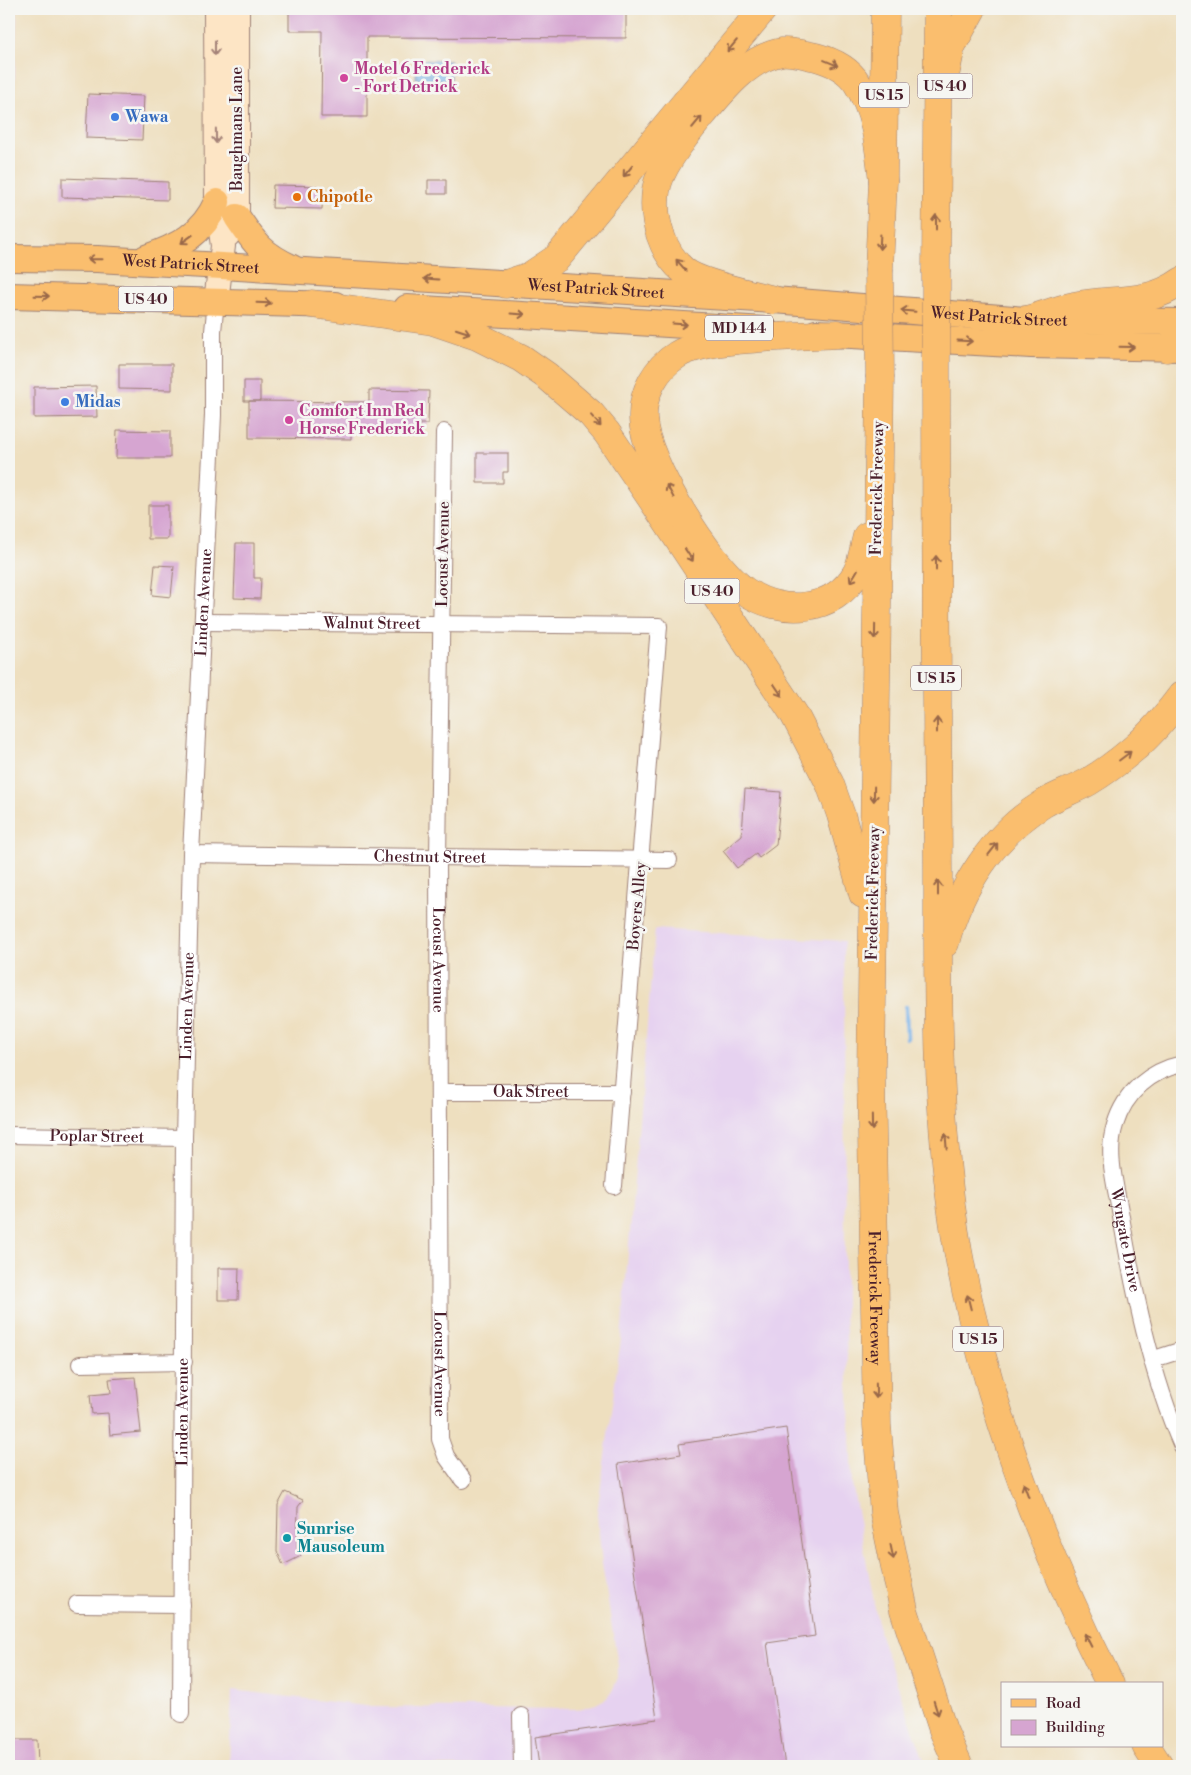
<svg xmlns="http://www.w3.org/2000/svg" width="1191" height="1775" viewBox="0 0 1191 1775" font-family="'Libre Bodoni',serif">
<defs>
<pattern id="water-ripples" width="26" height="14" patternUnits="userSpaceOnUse" patternTransform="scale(1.25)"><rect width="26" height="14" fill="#76b1e8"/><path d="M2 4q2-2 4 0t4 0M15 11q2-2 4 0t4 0" fill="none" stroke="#638fbc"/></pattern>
</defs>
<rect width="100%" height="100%" fill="#f6f6f2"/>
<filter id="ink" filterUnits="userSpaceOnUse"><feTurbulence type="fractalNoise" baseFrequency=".02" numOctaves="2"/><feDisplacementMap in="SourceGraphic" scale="10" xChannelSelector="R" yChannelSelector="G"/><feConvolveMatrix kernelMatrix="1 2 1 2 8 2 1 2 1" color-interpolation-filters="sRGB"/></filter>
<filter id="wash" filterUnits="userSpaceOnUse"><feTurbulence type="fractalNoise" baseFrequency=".0096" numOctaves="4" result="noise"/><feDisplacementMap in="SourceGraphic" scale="20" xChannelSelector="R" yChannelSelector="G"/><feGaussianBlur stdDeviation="1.12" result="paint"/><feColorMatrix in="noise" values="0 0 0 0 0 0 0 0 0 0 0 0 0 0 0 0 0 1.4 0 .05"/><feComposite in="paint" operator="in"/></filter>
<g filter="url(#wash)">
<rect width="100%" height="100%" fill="#eedfbf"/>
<path fill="#e6d2f0" d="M9,9H17L11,191H9Z
M655,929L844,941L845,1309L852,1483L880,1635L926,1766H229L232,1690L374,1707L579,1709L596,1704L607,1698L612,1691L618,1678V1665L602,1564L597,1514L621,1339Z"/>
<path fill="url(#water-ripples)" stroke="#60688a" d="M416,60L451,61V80L416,79Z"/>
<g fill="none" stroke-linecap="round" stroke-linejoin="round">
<path stroke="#76b1e8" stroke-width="4.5" d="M906,1007L907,1038"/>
</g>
<g id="blocks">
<path fill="#d6a5d1" d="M289,9H626V38L367,37V117H321L322,31H289Z
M88,94L144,96L142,140L86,138Z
M62,178L168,182V200L62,197Z
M428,180H446V194H428Z
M273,185L323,186L322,209L272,208Z
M119,364H172V390L119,389Z
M244,381H260V401H244Z
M96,386L97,417L34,418V387Z
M369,390L429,391L428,424H419V429L351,428V439L249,438V401L369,402Z
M117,430L170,431V458H116Z
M477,453H508V472H503V483H477Z
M148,505H168V539H148Z
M236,543H254V578H261L260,599L234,598Z
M155,565L174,566L171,597L152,595Z
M745,789L781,792L776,845L759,858L756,854L737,868L723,851L742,835Z
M218,1268H239L238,1300H218Z
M135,1377L141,1432L110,1435L108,1413L92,1414L90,1395L111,1393L109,1379Z
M786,1428L815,1636L767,1643L785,1766H539L535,1737L657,1719L618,1464L681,1454L679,1444Z
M285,1492L303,1500L298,1507L297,1548L301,1556L283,1565L277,1551L278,1505Z
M9,1740H37L38,1766H10Z"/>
</g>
</g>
<g filter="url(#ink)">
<use href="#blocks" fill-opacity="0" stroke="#9c7f75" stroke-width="1"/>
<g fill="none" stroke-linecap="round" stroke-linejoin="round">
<defs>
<g id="minor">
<path id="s1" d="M444,432L438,858L440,1439L446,1456L463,1480"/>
<path id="s2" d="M204,622L659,626L614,1186"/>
<path id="s3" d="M191,854L669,860"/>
<path id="s4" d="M1182,1064C1150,1071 1125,1092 1115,1125C1106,1153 1115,1183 1120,1211C1133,1287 1151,1376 1182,1446"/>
<path id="s5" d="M440,1092H622"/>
<path id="s6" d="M9,1135L184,1138"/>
<path d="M1154,1359L1182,1350"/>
<path d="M80,1364L184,1362"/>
<path d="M77,1604L182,1605"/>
<path id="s7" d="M181,1714L184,1138L191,854L213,415V331L216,301"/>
<path d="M521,1716L522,1766"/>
</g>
<path id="secondary" d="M216,9L217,202L223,246L216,301
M228,235L237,217V9"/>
<g id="primary">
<path d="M237,217C255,244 262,254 292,268"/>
<path id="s8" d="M9,258L97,259L222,266L774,300L1026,320L1182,322"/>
<path d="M146,258C178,247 203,234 217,202"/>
<path d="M9,296L335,305"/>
<path d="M407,308L765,330"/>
<path d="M816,333L1031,345L1182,348"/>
</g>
<g id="motorway">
<path d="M946,71L951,47L972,9"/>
<path d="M879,269L883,181L885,9"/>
<path d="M936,270L938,9"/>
<path d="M506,284L530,276L557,258L763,9"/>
<path d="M774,300C752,294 700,284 684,271C662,253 652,219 656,191C659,167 687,133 703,114C724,89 748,58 782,52C793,51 805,55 816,57C831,61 848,69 857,83C876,112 879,147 883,181"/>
<path d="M312,304L433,321L477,336L521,358L547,376L591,414L607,433L655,504L794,714L830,784L841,815L863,894"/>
<path d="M1026,320C1042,316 1058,309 1074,306C1114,297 1146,307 1182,281"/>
<path d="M837,334C802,336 704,337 677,355C656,368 642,393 643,418C644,461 710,566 745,591C781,616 834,613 857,572C862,562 864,547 867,536"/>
<path d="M1167,348L1182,340"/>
<path id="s9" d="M880,378L871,1075L877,1425L884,1513L904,1610L943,1730L959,1766"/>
<path d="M936,384C936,547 937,709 938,872C938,998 936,1126 958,1251C986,1402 1041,1547 1110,1684"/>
<path d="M945,943C959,888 994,834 1043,804C1057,795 1074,790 1088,782C1103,773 1118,762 1131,751C1151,735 1167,715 1182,695"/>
<path d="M1146,1746L1159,1766"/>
</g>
</defs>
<use href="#minor" stroke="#9c7f75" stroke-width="18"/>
<use href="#secondary" stroke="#9c7f75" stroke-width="26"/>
<use href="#primary" stroke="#9c7f75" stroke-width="28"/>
<use href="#motorway" stroke="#9c7f75" stroke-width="29"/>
<use href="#minor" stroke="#fff" stroke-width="16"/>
<use href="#secondary" stroke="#fde5c5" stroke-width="24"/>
<use href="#primary" stroke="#fabe6e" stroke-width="26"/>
<use href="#motorway" stroke="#fabe6e" stroke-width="28"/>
<defs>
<path id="motorway-bridge" d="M879,269L880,378
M936,270V384"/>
</defs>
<use href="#motorway-bridge" stroke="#9c7f75" stroke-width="29" stroke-linecap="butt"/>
<use href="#motorway-bridge" stroke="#fabe6e" stroke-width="28"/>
</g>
<defs><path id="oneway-shaft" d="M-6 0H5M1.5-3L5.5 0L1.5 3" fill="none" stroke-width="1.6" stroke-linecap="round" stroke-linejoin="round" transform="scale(1.25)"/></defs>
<g stroke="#996749">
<use href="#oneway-shaft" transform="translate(732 46) rotate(130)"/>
<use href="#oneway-shaft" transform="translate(831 63) rotate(23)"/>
<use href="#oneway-shaft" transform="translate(697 122) rotate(-50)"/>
<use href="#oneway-shaft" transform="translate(628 171) rotate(130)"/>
<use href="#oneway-shaft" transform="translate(936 222) rotate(-90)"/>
<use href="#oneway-shaft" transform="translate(187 239) rotate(144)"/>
<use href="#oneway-shaft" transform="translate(880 242) rotate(93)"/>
<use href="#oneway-shaft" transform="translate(95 259) rotate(-179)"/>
<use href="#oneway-shaft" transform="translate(681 265) rotate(-131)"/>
<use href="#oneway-shaft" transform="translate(431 279) rotate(-176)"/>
<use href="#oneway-shaft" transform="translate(42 296) rotate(1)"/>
<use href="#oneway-shaft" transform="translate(264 303) rotate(2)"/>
<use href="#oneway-shaft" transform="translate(908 311) rotate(-175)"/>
<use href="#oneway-shaft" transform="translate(518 314) rotate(4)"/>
<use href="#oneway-shaft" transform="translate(680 324) rotate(4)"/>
<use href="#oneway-shaft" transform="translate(463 331) rotate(18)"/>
<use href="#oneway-shaft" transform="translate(965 341) rotate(3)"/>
<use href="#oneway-shaft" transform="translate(1127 347) rotate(1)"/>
<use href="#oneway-shaft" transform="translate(596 421) rotate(49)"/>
<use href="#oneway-shaft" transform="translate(670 491) rotate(-118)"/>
<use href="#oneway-shaft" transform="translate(689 555) rotate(57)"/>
<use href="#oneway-shaft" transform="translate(936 563) rotate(-90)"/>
<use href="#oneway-shaft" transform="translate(854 576) rotate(121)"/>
<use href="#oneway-shaft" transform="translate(875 632) rotate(91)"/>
<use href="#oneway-shaft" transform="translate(778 690) rotate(56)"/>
<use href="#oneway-shaft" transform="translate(937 725) rotate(-90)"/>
<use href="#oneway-shaft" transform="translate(1125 756) rotate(-37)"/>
<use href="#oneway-shaft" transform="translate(874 794) rotate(91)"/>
<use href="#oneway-shaft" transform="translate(993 849) rotate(-52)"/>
<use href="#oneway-shaft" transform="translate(938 888) rotate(-90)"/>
<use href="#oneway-shaft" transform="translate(872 1123) rotate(89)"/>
<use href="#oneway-shaft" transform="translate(946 1141) rotate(-95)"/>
<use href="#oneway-shaft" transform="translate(969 1302) rotate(-104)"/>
<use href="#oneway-shaft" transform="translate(876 1391) rotate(89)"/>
<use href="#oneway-shaft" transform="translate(1026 1490) rotate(-110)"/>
<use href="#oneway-shaft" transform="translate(892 1552) rotate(78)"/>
<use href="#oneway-shaft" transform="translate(1088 1640) rotate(-117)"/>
<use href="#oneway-shaft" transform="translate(936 1708) rotate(72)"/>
</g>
<g stroke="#a48278">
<use href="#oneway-shaft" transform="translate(215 48) rotate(90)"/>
<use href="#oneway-shaft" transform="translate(216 136) rotate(89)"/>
</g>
</g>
<g fill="#d1479c" stroke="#f6f6f2" stroke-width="2">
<circle cx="344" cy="78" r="5"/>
<circle cx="289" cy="420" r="5"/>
</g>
<g fill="#3f7fe0" stroke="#f6f6f2" stroke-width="2">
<circle cx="115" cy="117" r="5"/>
<circle cx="65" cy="402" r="5"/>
</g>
<circle fill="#e8710a" stroke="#f6f6f2" stroke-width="2" cx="297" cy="197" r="5"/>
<circle fill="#0f9aa8" stroke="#f6f6f2" stroke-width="2" cx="287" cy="1538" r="5"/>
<g text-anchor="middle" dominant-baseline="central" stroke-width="5" stroke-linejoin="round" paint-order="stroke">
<g fill="#f6f6f2" stroke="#7e6067" stroke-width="1">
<rect x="917.5" y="73.5" width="55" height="25" rx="4"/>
<rect x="859" y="82.5" width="50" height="25" rx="4"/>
<rect x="118.5" y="286.5" width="55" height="25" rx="4"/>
<rect x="705" y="315.5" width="68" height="25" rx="4"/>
<rect x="684.5" y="578.5" width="55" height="25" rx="4"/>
<rect x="911" y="665.5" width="50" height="25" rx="4"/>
<rect x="953" y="1326.5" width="50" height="25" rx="4"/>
</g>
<g font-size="15" font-weight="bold" fill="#4a1f2b">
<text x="945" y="86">US 40</text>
<text x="884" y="95">US 15</text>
<text x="146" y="299">US 40</text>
<text x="739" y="328">MD 144</text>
<text x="712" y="591">US 40</text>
<text x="936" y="678">US 15</text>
<text x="978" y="1339">US 15</text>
</g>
<g font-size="16" font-weight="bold" fill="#b23c85" stroke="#f6f6f2" text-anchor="start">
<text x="354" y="69">Motel 6 Frederick<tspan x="354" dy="18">- Fort Detrick</tspan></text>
<text x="299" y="411">Comfort Inn Red<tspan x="299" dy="18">Horse Frederick</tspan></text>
</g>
<g font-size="16" font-weight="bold" fill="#366cbe" stroke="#f6f6f2" text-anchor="start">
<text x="125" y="117">Wawa</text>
<text x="75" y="402">Midas</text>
</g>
<g font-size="16" fill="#4a1f2b" stroke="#f6f6f2">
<text transform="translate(237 129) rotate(-90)">Baughmans Lane</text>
<text stroke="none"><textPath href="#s8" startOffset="182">West Patrick Street</textPath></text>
<text stroke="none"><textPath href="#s8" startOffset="588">West Patrick Street</textPath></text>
<text stroke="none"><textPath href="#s8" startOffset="992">West Patrick Street</textPath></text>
<text transform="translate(877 488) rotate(-89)">Frederick Freeway</text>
<text transform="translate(443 554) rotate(-89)">Locust Avenue</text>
<text stroke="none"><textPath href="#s7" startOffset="1112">Linden Avenue</textPath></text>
<text stroke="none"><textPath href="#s2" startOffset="168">Walnut Street</textPath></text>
<text stroke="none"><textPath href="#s3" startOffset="239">Chestnut Street</textPath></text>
<text transform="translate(873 893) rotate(-89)">Frederick Freeway</text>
<text transform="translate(637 906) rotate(-85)">Boyers Alley</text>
<text stroke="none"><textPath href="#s1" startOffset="528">Locust Avenue</textPath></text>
<text stroke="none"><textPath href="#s7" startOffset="708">Linden Avenue</textPath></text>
<text stroke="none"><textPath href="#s5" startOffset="91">Oak Street</textPath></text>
<text stroke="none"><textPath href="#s6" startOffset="88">Poplar Street</textPath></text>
<text stroke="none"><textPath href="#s4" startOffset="212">Wyngate Drive</textPath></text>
<text stroke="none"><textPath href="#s9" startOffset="920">Frederick Freeway</textPath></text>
<text stroke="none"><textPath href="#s1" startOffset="932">Locust Avenue</textPath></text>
<text stroke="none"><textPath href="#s7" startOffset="302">Linden Avenue</textPath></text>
</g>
<g font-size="16" font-weight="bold" fill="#c56008" stroke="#f6f6f2" text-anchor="start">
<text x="307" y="197">Chipotle</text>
</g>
<g font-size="16" font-weight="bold" fill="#0d838f" stroke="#f6f6f2" text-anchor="start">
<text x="297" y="1529">Sunrise<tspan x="297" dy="18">Mausoleum</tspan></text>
</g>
</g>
<rect width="1191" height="1775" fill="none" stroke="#f6f6f2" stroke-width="30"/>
<rect x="1001" y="1682" width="162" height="65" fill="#f6f6f2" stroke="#b1a0a2"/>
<rect x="1011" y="1699" width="25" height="8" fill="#fabe6e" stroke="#b1a0a2"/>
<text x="1046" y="1708" font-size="15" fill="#4a1f2b">Road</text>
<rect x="1011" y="1720" width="25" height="15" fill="#d6a5d1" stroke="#b1a0a2"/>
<text x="1046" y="1732" font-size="15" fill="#4a1f2b">Building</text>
</svg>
